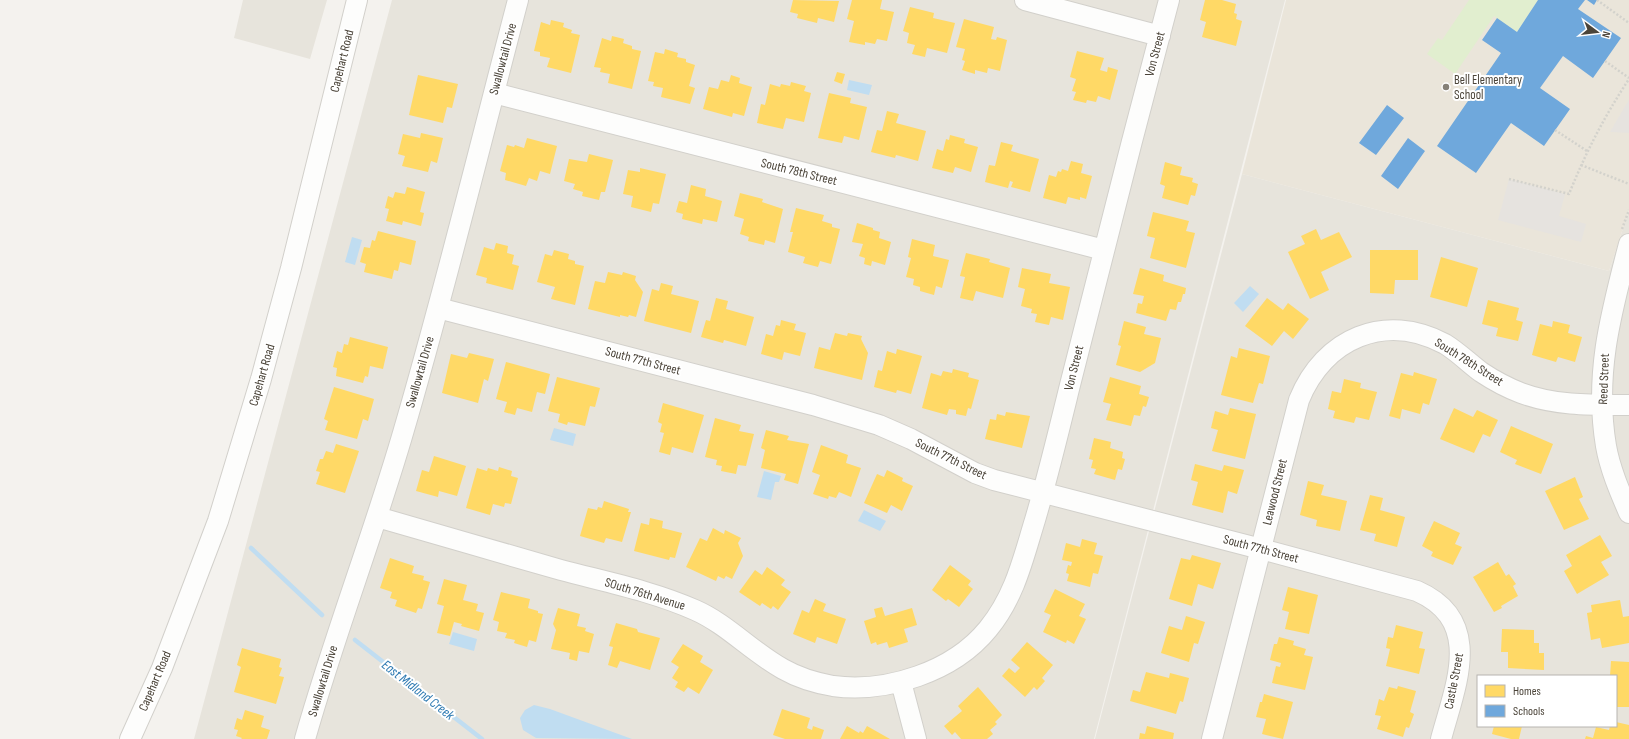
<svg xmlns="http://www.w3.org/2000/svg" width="1629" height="739" viewBox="0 0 1629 739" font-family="'Sofia Sans Condensed',sans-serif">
<rect width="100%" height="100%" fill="#f4f2ee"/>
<path fill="#e7e4dc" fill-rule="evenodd" d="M243,0H327L310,59L234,38Z
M392,0H1285L1094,739H194Z
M1242,174L1609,271L1629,210V739H1095ZM1478,676H1616V726H1478Z"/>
<path fill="#eae5da" d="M1286,0H1629V210L1609,271L1242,174Z"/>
<path fill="#e1eecf" d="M1469,0H1538L1517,32L1494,16L1455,74L1427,54L1438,38L1442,40Z"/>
<path fill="#e6e3df" d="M1629,100V133L1610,132L1624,108Z
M1509,179L1565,194L1559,216L1586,224L1581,242L1498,220Z"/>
<path fill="#c0ddf1" d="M849,80L872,85L869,95L847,90Z
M352,237L362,240L355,265L345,262Z
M1250,286L1259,294L1243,312L1234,303Z
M554,428L576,434L573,446L550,440Z
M764,471L781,476L779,482H775L771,500L757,497Z
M864,510L886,521L880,531L858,521Z
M453,632L477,639L474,651L449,644Z
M534,705L550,709L632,739L536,738L523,730L520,718L525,710Z"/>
<path fill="#ffd966" d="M793,0L839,1L834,22L818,18L817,23L797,18L798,14L790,12Z
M852,0H882L880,9L894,12L887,41L877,39L875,44L865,42V45L849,42L854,21L847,19Z
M1205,0H1222L1236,4L1234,13L1237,14L1236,19L1242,21L1236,46L1202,37L1206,22L1200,20Z
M910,7L934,13L933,18L955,23L947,53L927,48L925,57L912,54L915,45L907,43L909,33L903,31Z
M964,19L994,27L991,39L996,40L997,37L1007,40L1000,71L988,68L987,73L975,70V74L962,70L965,61L962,60L965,49L956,47Z
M551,20L564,23L563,27L572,30L571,33L580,35L571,73L547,67L550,58L540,56V52L534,51L541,22L550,25Z
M612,36L624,39L623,43L632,46V49L641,51L632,89L608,83L610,74L600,72L601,68L594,67L602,38L611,41Z
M665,49L678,53L677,57L686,59V62L695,65L689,86L695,88L690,104L661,97L663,88L653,86L654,82L648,81L655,52L664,54Z
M1077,51L1104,58L1100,70L1107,72L1108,67L1118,70L1110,100L1098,96L1096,102L1087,100L1086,103L1073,100L1076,92L1072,91L1076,79L1070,77Z
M837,72L845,74L842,84L834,81Z
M418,75L458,84L452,108L447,107L443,123L409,115Z
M731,75L740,78L739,83L752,87L744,116L733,113L732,117L703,109L709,87L718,89L721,80L729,82Z
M791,82L806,86L804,91L811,93L804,122L786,118L783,129L757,123L761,104L765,105L770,84L780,87L781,84L790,86Z
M829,93L851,98L850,103L867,107L859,140L844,136L842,143L818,138Z
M887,111L899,114L896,123L926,131L918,161L896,155L895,158L871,152L877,130L882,131Z
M421,133L443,138L437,163L431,161L428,172L402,166L405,156L398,154L403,134L420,138Z
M950,135L965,139L964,143L978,147L971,172L955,167L953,173L932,168L937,149L943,151L946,139L949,140Z
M527,138L557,146L550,174L540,171L537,181L529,178L526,186L505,180L506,173L500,171L507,145L514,147L515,145L524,148Z
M1001,142L1013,145L1011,151L1039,159L1030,192L1011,187L1013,182L1010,181L1008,188L985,182L989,165L995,166Z
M589,154L613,160L605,192H601L599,200L582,196L583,192L573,189L575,184L564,181L569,159L587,162Z
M1071,161L1083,164L1081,173L1092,176L1086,199L1080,197V200L1068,197L1066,204L1043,198L1049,175L1056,177L1058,171L1061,172L1062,169L1068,171Z
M1165,162L1182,167L1180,175L1193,178L1192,182L1198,184L1195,196L1191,195L1188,205L1162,198L1165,186L1160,184Z
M640,168L666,174L659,204L653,203L651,212L631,207L633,196L623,194L628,170L640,172Z
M691,185L706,189L705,196L722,201L717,222L703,219L702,224L682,219L683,214L676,212L679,201L687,203Z
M407,187L425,192L420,212L424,213L421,226L403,221L402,225L386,221L389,209L385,208L388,196L393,198L395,192L405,194Z
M740,193L763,199L762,202L783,209L775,243L765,240L764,245L748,241L749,237L740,234L744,219L734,216Z
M796,208L824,215L822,221L832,224V227L840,229L831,264L820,261L818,267L803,263L805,257L788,252L793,232H790Z
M1153,212L1189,221L1186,231L1195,233L1186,268L1150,258L1155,238L1147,236Z
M857,223L873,228V230L880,232L879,238L891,242L885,265L872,261L871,266L864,264L865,258L859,256L863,244L852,242Z
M1316,229L1321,240L1339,232L1352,257L1321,272L1329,290L1310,299L1288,252L1305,244L1301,236Z
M378,231L416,241L411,265L400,262L398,271L394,270L392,279L364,272L366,264L360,262L364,247L370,248L372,240L375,241Z
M912,239L935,245L933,256L949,260L942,288L936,286L934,295L920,291V287L913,285L914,279L906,277L911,258L908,257Z
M496,243L508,246L507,253L514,255L512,264L519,266L513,290L486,283L487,278L476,275L484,247L494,250Z
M554,250L569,254L568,259L575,261V264L584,266L575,305L551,299L555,287L537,282L545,254L552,256Z
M1370,250H1418V280H1395L1394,294L1370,293Z
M966,253L990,259L989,262L1010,268L1003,298L976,291L973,301L960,298L965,277L960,276Z
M1441,257L1478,268L1467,307L1430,297Z
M1022,268L1051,274L1049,283L1070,287L1063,320L1051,317L1049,325L1035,322L1037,314L1031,313L1032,309L1021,306L1025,289L1018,287Z
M1140,268L1164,275L1163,281L1186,288L1185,294H1183L1181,302H1178L1176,310L1170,309L1166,321L1136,313L1138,303L1142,304L1144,296L1133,294Z
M608,272L622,275L623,272L636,276L635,280L643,292L636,317L629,315L628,317L620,315V317L588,309L595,281L605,283Z
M661,283L673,286L671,294L699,301L691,333L644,321L652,289L659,291Z
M716,298L728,301L726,309L754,317L746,346L724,340L723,343L701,337L706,320L710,321Z
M1267,298L1283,310L1288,303L1309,319L1293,339L1284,331L1272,346L1245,326Z
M1488,300L1519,308L1516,320L1523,322L1518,341L1496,336L1498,328L1482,324Z
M781,320L796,324L794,330L806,333L800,356L784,352L782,360L761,354L766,334L773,336L776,325L780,326Z
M1124,321L1146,327L1144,334L1161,338L1155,363L1140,372L1116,365L1121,346L1118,345Z
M1553,321L1570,325L1568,333L1582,337L1575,362L1558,357L1556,362L1532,355L1540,324L1552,327Z
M835,333L847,336L848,333L862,336L861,339L868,353L862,380L814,368L819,347L830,350Z
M350,337L388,347L383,369L370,366L368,377L365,376L363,383L336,376L337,368L333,367L337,351L342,353L344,344L348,345Z
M1239,348L1270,356L1263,384L1259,383L1253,403L1221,395L1231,356L1237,358Z
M897,349L922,356L911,394L897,390L896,393L874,387L878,370L882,371L887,351L896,354Z
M469,353L494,359L488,381L484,379L478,403L442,393L451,354L467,358Z
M506,362L550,374L545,394L537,392L532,412L517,408L515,415L504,412L507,402L496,399Z
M953,369L969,373L968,377L979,380L971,409L968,408L966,416L956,414V410L949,409L947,415L922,408L931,373L941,376L943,371L952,373Z
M1414,372L1437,379L1429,405L1423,403L1420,414L1402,409L1400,419L1389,416L1401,373L1413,376Z
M557,377L600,388L595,407L590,406L585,426L568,422L567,425L558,422L560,414L548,411Z
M1110,377L1141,386L1139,394L1149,397L1146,407L1143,406L1140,416L1134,415L1131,426L1106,420L1111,404L1103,402Z
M1344,379L1361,383L1360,388L1377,392L1369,420L1356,417L1354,423L1333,418L1335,411L1328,409L1332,391L1341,393Z
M334,387L374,399L368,421L363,419L357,439L325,430L328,421L324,419Z
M663,403L704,415L693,453L672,447L670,455L659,452L664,433L660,432L662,424L658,422Z
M1230,408L1256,414L1245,459L1212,451L1218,430L1211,428L1215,411L1228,415Z
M1454,408L1473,417L1477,410L1498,420L1490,437L1483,434L1474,453L1440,439Z
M1006,412L1030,416L1022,448L985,439L990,419L996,420L997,414L1005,416Z
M715,418L741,425L739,431L754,434L746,466L738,465L736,474L721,471L722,466L716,465L717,460L705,457Z
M1511,426L1553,444L1541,474L1515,464L1517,460L1500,452Z
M766,430L789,436L787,440L809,444L798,484L784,480L786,474L761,468L765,450L761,448Z
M1094,438L1111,442L1110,448L1123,452L1122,458L1125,459L1122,470L1118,469L1115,480L1094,474L1096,469L1091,468L1093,460L1089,459Z
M336,444L359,451L345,493L316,484L320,472L316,471L320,459H323L326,451L333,453Z
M821,445L848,455L846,463L861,468L851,497L839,492L836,498L829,496L828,499L813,494L820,475L812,472Z
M434,456L466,466L457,496L439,491L438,497L416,491L422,470L429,472Z
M1195,464L1222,471L1224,465L1244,470L1237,494L1228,491L1223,513L1192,505L1198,482L1191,480Z
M499,467L512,471L511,476L518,478L511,504L505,503L504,507L493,504L490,515L466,508L477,468L487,471L488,468L498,471Z
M887,470L903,478L902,481L913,486L902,511L891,505L887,513L864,503L877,474L884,477Z
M1575,477L1583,497L1579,499L1589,519L1564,530L1545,491Z
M1308,481L1324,485L1321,495L1347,501L1340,531L1316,526L1317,520L1300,515Z
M1370,495L1383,498L1380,510L1405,517L1397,547L1374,541L1376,534L1360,530Z
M604,501L629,509L628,512H631L622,542L606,538L604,543L580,536L588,508L597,510L598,507L602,508Z
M650,518L663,521L662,528L682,533L675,558L670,557L669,560L634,551L641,523L649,525Z
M1434,521L1460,533L1455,544L1462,547L1453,565L1431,556L1433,552L1422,546Z
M713,528L724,534L725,530L741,538L738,543L743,556L732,579L726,576L724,579L718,576L716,581L686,567L700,538L707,541Z
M1600,535L1612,556L1601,562L1609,575L1577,594L1564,571L1572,566L1566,555Z
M1082,539L1097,543L1094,554L1103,556L1098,574L1093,573L1090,587L1067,581L1069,574L1066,573L1068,565L1071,566L1072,562L1062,560L1066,543L1080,547Z
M1192,555L1221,563L1213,589L1198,584L1192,606L1169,599L1181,558L1190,560Z
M390,558L414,566L412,573L424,576L423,580L430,582L422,609L418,608L416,613L395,606L397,600L390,598L392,592L380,588Z
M1498,562L1506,576L1509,574L1516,584L1513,586L1518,596L1501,606L1502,608L1494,612L1473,577Z
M950,565L971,581L968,585L973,589L959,607L948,599L946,601L932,590Z
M767,567L785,580L781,585L791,592L778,610L773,606L771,609L762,603L760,606L739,592L755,570L762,575Z
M444,579L467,585L463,600L478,604L476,611L484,613L479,631L461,626L462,624L454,622L450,636L437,633L444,606L437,604Z
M1288,587L1318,595L1309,634L1285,629L1289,612L1282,610Z
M1055,589L1085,604L1079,616L1086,619L1074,644L1067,640L1066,643L1043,632L1051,615L1044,612Z
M501,592L530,599L528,608L538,611V613L543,614L536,642L529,640L527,647L514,643L515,640L505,638L507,633L497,631L499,622L493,620Z
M815,599L826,604L823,611L846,619L837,644L817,637L815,643L793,634L802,610L809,613Z
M1620,600L1623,617L1629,616V643L1602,648L1600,638L1591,640L1587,613L1592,612L1591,605Z
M882,607L885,616L912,608L917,625L904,629L908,642L889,648L887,642L877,645L876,642L871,644L864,621L876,617L874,609Z
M558,608L580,614L577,626L586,628L585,631L594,634L589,653L579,651L577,661L569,659L570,653L551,649L556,630L553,624Z
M1186,616L1205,622L1198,644L1194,643L1189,662L1161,653L1169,626L1182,630Z
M616,623L637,629L638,632L660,638L650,670L620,661L617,668L608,665L613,647L609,646Z
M1396,625L1423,632L1419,648L1425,649L1419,674L1386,666L1390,649L1386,648L1388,637L1393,638Z
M1502,629L1534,630V643H1539V653H1544V670L1508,668V652H1501Z
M1279,637L1294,641L1293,645L1306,649L1304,655L1313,657L1305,690L1272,683L1276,666L1280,667L1281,663L1270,660L1274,644H1277Z
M1027,642L1053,665L1042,678L1045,681L1037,690L1034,687L1025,697L1002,676L1009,668L1015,673L1020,668L1011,660Z
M683,644L703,656L700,662L713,670L699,694L688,687L684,692L675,687L678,682L672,678L679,667L671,662Z
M242,648L281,659L279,667L282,668L279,676L284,677L276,704L234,692L241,667L237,665Z
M1611,661L1629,662V707H1616V676H1610Z
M1146,672L1169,678L1170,673L1189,678L1183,702L1180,701L1176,714L1130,701L1133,690L1140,692Z
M1398,686L1416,691L1410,712L1414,714L1409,728L1406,727L1403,737L1377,729L1381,716L1375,715L1379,699L1384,701L1389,687L1397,689Z
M978,687L1002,715L995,722L997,724L990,730L993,734L987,739H961L955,732L952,735L944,726L962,711L958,706Z
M1264,694L1293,702L1283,739L1262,734L1266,719L1256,717L1260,702H1262Z
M782,709L810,718L807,728L812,730L813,726L824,730L821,739H785L773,735Z
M245,710L264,716L261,727L270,730L267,739H241L242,738L236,736L238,730L234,729L237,718L242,720Z
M1616,722L1629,725V739H1585L1586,736L1593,738L1596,727L1609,730L1610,726H1616Z
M847,726L859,733L860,731L863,733L867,726L890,739H840Z
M1147,726L1174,733L1173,739H1139L1140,733L1145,734Z
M1494,726H1522L1519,739H1511L1492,734Z"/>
<path fill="#6fa8dc" d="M1538,0H1585L1578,9L1621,38L1593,78L1563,56L1540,88L1570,109L1544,146L1511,123L1476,173L1437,146L1501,53L1482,40L1497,18L1517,32Z
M1587,0H1597L1594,5Z
M1387,105L1404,118L1376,155L1359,143Z
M1408,138L1425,151L1398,189L1381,176Z"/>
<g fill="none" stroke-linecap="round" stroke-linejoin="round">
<path stroke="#c0ddf1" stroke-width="4.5" d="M251,548L322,615
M355,640L482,739"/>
<defs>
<path id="minor" d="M1025,0L1160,36
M494,93L1104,250
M1629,244C1611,313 1594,374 1606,446C1610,469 1620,492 1629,513
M438,308L813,405L879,425L911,439L975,473L994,480L1261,549L1417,591C1485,621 1455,686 1441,739
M377,517C438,534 500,553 561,570C606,582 652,591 695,610C727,624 752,652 783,669C797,677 816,683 833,686C887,693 953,672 988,629C1015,596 1023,559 1035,520C1048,476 1059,430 1070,385C1102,257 1135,128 1169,0
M901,682L916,739
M130,739L162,668L218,521L261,379L291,268L357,0
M305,739C334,636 373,536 403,433C445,290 480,145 518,0
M1212,739L1299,400C1324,338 1385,312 1445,344C1458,352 1469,363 1481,372C1493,380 1508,388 1521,393C1556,406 1592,405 1629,405"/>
</defs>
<use href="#minor" stroke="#d2d0cb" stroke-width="22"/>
<path stroke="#d3d2cc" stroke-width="2.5" stroke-dasharray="2 2" stroke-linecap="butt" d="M1597,0L1629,23
M1605,61L1629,78
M1555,130L1587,151
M1581,165L1629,184
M1509,179L1569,194C1586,152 1604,117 1629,79
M1622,229L1629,210"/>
<use href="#minor" stroke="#fdfdfc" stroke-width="20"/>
</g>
<circle fill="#868178" stroke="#fff" stroke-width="1.5" cx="1446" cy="87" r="4"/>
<g text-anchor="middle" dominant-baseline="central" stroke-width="4" stroke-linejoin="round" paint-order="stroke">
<g font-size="13" fill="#4b4439" stroke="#fff">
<text transform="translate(1155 54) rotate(-75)">Von Street</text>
<text transform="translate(503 59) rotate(-75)">Swallowtail Drive</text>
<text transform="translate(342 61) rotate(-76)">Capehart Road</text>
<text transform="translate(799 172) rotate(14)">South 78th Street</text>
<text transform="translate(643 361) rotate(15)">South 77th Street</text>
<text transform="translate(1469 362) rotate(32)">South 78th Street</text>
<text transform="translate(1074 368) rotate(-76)">Von Street</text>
<text transform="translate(420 372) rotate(-74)">Swallowtail Drive</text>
<text transform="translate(262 375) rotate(-74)">Capehart Road</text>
<text transform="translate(1604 379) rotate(-88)">Reed Street</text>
<text transform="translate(951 459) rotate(26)">South 77th Street</text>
<text transform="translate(1275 492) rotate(-76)">Leawood Street</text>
<text transform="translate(1261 549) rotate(15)">South 77th Street</text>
<text transform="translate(645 594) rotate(17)">SOuth 76th Avenue</text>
<text transform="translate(155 681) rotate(-67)">Capehart Road</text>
<text transform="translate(323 681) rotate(-73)">Swallowtail Drive</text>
<text transform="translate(1454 681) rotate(-79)">Castle Street</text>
</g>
<g font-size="13" fill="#4b4439" stroke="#fff" text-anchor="start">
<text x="1454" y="80">Bell Elementary<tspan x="1454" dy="15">School</tspan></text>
</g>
<g font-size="14" font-style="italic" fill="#2e7ab2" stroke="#fff">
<text transform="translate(418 690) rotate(38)">East Midland Creek</text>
</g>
</g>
<rect x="1477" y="675" width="140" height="52" fill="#ffffff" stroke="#b7b4b0"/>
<rect x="1485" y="685" width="20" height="12" fill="#ffd966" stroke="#b7b4b0"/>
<text x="1513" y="695" font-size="12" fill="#4b4439">Homes</text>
<rect x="1485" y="705" width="20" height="12" fill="#6fa8dc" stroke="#b7b4b0"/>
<text x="1513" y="715" font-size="12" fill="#4b4439">Schools</text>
<g transform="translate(1597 32) rotate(105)" stroke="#ffffff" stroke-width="3" paint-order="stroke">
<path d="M0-3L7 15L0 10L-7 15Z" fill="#4b4439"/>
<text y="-6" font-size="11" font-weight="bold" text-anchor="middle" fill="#4b4439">N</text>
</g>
</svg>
